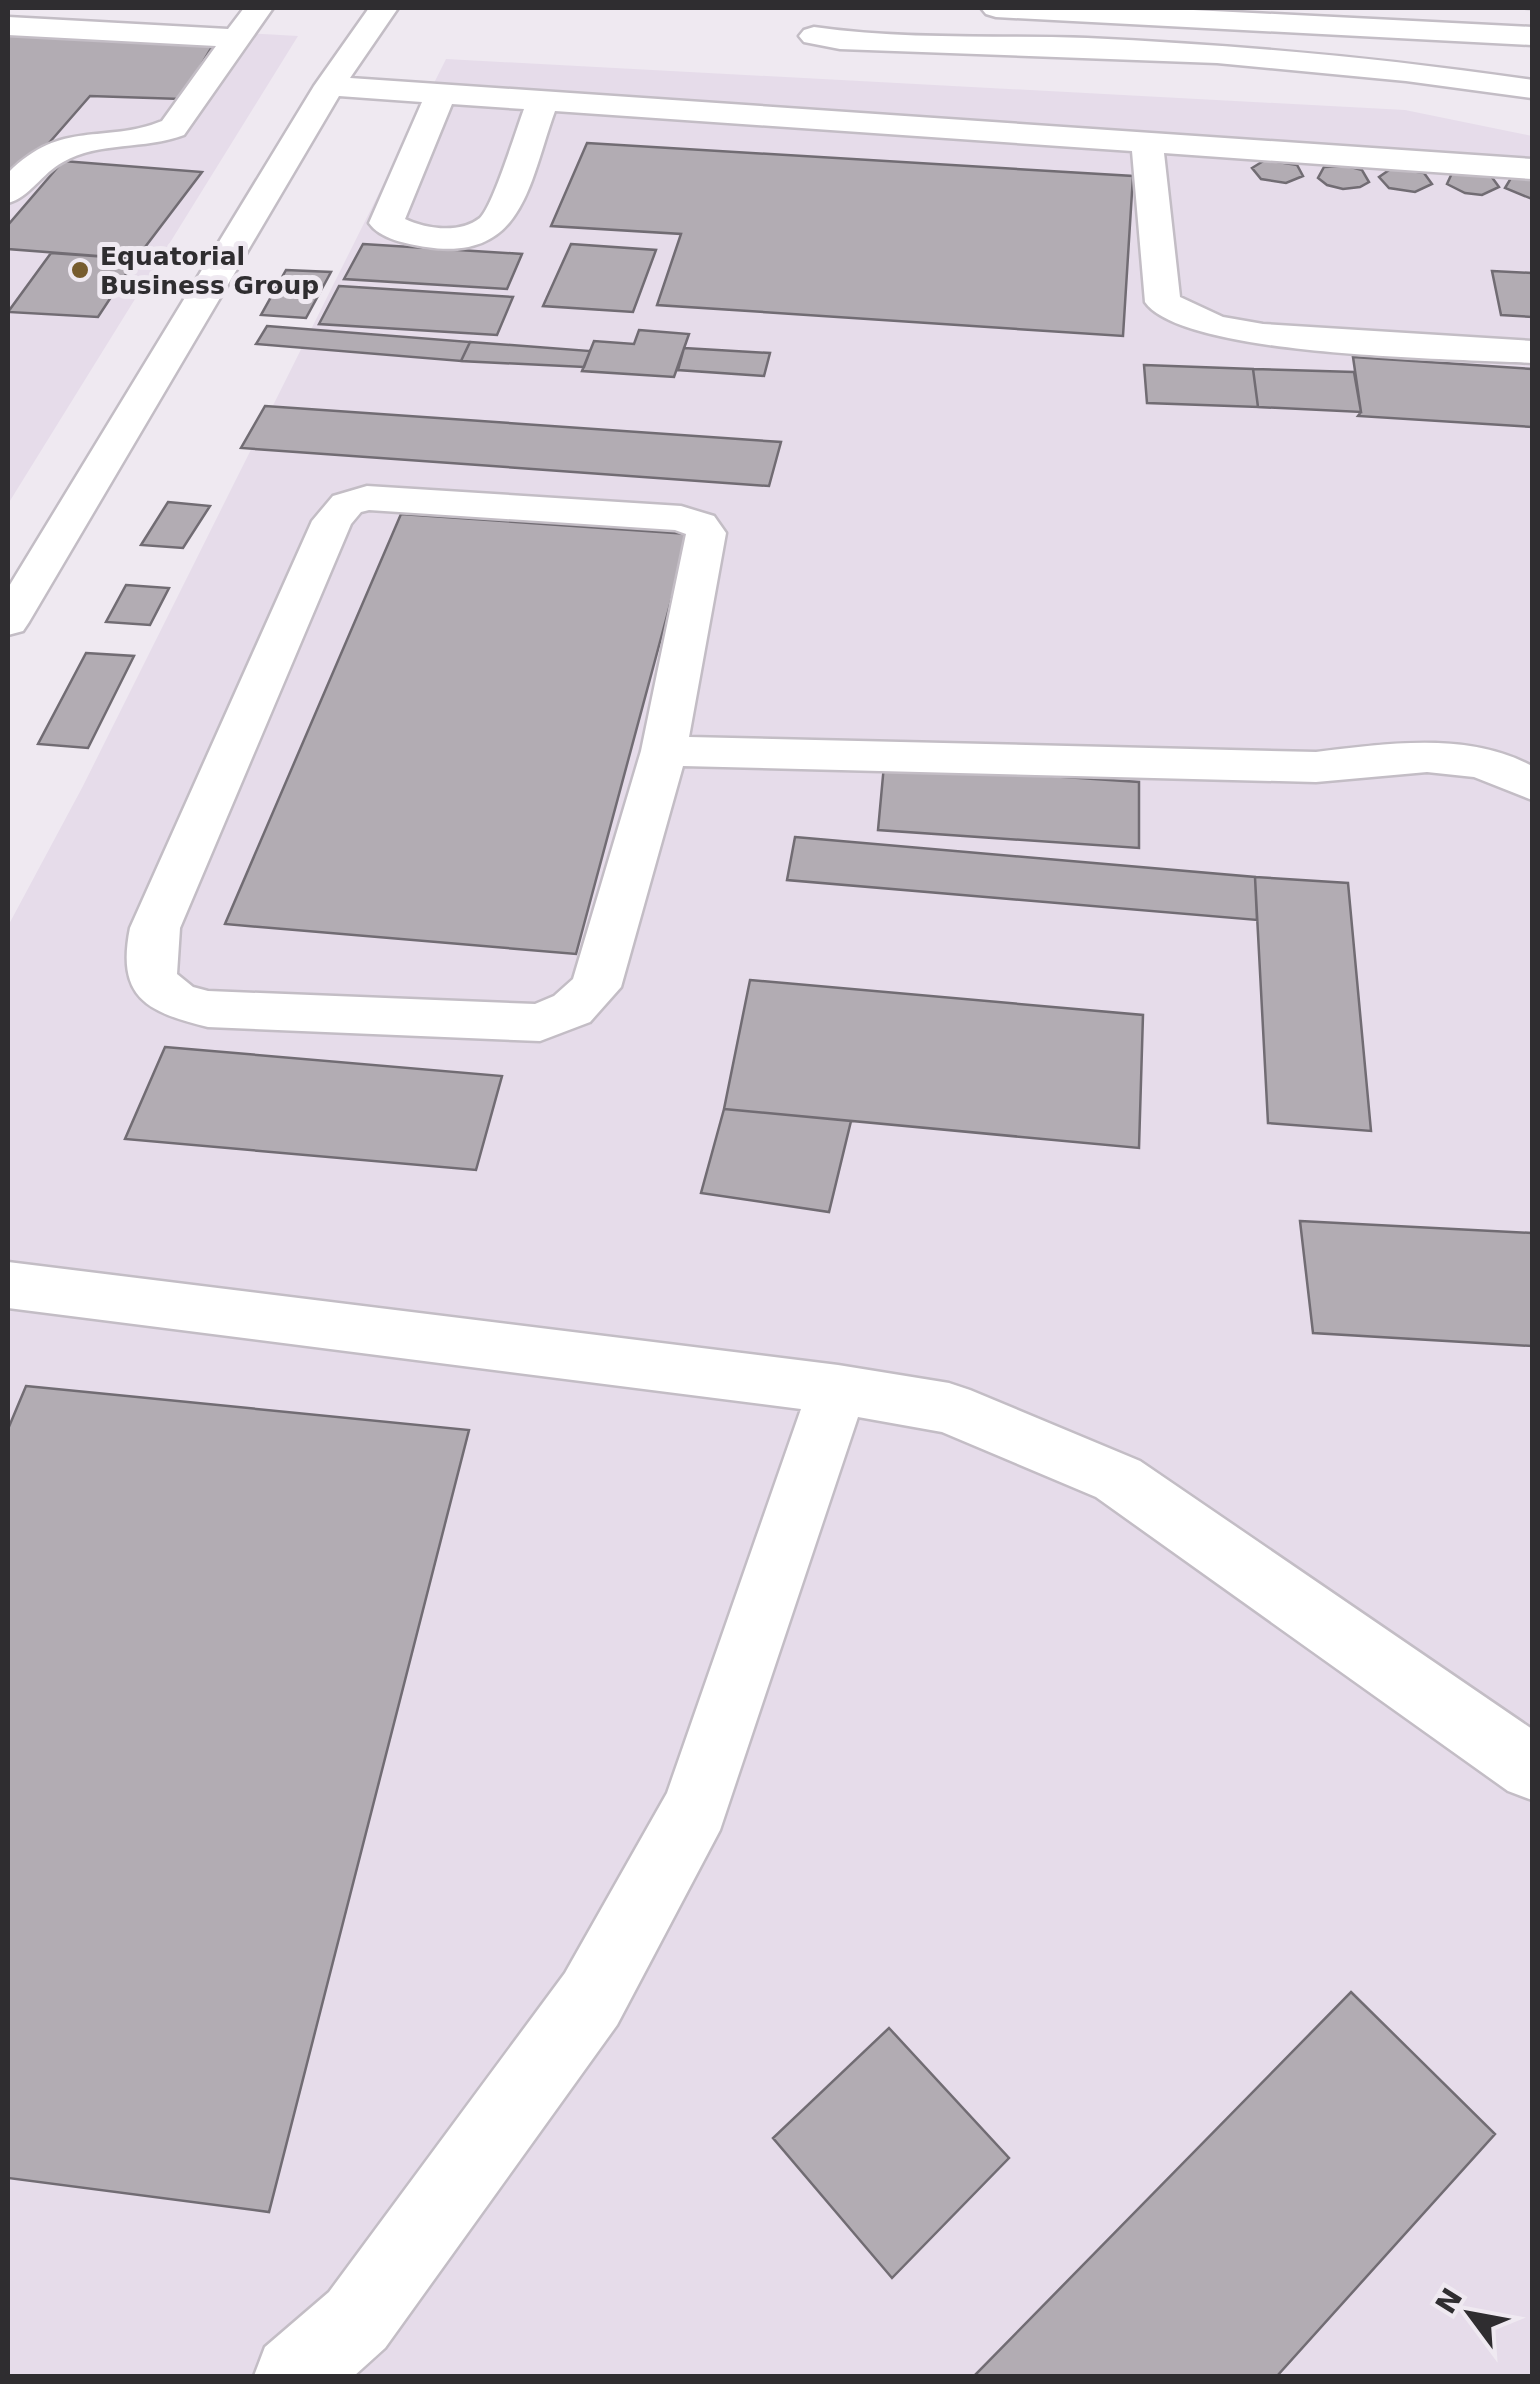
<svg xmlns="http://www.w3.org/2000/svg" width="1540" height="2384" viewBox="0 0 1540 2384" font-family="'DejaVu Sans',sans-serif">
<rect width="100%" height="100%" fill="#efe9f1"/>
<path fill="#e6dcea" d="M8,20L298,36L8,504Z
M446,59L1405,110L1532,136V2376H8V926L83,786Z"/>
<path fill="#b2acb3" stroke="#716c73" stroke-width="2.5" d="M8,30L216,40L181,99L90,96L8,190Z
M587,143L1133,176L1123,336L657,305L681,234L551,226Z
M1265,160L1297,165L1303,176L1286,183L1261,179L1252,168Z
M63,161L202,172L136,259L8,249V225Z
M1347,166L1362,170L1369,182L1360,187L1343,189L1327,185L1318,178L1324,167Z
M1392,168L1424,173L1432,184L1415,192L1389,188L1379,177Z
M1452,173L1491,176L1499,187L1482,195L1465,193L1447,184Z
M1525,175L1532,176V199L1505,188L1511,178Z
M363,244L522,254L507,289L344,279Z
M571,244L656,250L633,312L543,306Z
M51,253L136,259L98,317L8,312Z
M286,270L331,272L306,318L261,315Z
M1492,271L1532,273V317L1501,315Z
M339,286L513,297L497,335L319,324Z
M267,326L470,342L461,361L256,344Z
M639,330L689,334L674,377L582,371L594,341L634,344Z
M470,342L590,351L584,367L461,361Z
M684,348L770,353L764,376L678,370Z
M1353,357L1532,369V427L1358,416L1361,412Z
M1144,365L1253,369L1258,407L1147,403Z
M1253,369L1354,372L1361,412L1258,407Z
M265,406L781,442L769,486L241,448Z
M168,502L210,506L183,548L141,545Z
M401,514L689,534L576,954L225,924Z
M126,585L169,588L150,625L106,622Z
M86,653L134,656L88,748L38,744Z
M884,765L1139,782V848L878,830Z
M795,837L1255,877L1257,920L787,880Z
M1255,877L1348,883L1371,1131L1268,1123Z
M750,980L1143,1015L1139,1148L724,1109Z
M165,1047L502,1076L476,1170L125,1139Z
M724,1109L851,1121L829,1212L701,1193Z
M1300,1221L1532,1233V1346L1313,1333Z
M26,1386L469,1430L269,2212L8,2178V1429Z
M1351,1992L1495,2134L1277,2376H974Z
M889,2028L1009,2158L892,2278L773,2138Z"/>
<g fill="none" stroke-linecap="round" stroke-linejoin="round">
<defs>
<path id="minor" d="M244,8H273L184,135C145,150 99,141 63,162C42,173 29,198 8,203V173C63,118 103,145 162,121L216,46L8,35V17L228,29Z
M369,8H398L350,78L1532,159V179L1164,153L1180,297L1223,317L1263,324L1532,341V363C1460,359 1183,357 1145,302L1132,151L555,111C529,182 524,262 426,247C407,244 380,239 369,223L422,102L339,96L29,622L23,631L8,635V588L314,86ZM452,104L524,109C516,130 493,206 480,218C460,234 426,229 405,219Z
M814,27C904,40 996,35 1087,38C1236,45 1384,58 1532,80V98L1406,81L1217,63L840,49L804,42L799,36L804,30Z
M367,486L681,506L714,516L726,533L689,737L1316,752C1387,744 1466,731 1532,766V800L1474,777L1427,772L1316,782L683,766L621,987L590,1022L540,1041L208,1027C147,1012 116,998 130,928L312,521L333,496ZM369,510L675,530L686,534L641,751L573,979L554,996L535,1004L208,991L193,987L177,974L180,928L351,524L361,512Z
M8,1262L838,1365L949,1383L970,1390L1140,1461L1532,1729V1800L1508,1791L1096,1497L942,1432L858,1417L720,1830L617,2025L385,2348L354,2376H254L265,2347L329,2292L565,1973L667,1793L801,1409L8,1308Z"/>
<path id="major" d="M981,8H1154L1532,27V45L996,17L986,14Z"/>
</defs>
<use href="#minor" stroke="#c3bdc5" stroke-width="5"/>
<use href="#major" stroke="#c3bdc5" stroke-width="5"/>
<use href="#minor" fill="#fff" fill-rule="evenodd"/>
<use href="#major" fill="#fff" fill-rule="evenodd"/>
<path stroke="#969197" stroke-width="2.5" d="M1488,8L1532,9"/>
</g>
<circle fill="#775c2e" stroke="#efe9f1" stroke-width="4" cx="80" cy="270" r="10"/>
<g text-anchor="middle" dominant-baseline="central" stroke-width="10" stroke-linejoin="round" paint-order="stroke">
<g font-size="25" font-weight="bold" fill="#2f2d30" stroke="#efe9f1" text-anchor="start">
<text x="100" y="256">Equatorial<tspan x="100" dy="29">Business Group</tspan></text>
</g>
</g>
<rect width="1540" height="2384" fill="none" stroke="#2f2d30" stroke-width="20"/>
<g transform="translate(1470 2314) rotate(302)" stroke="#efe9f1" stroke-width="8" paint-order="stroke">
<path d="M0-8L18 38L0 25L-18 38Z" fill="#2f2d30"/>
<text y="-15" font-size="28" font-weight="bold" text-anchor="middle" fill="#2f2d30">N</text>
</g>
</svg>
